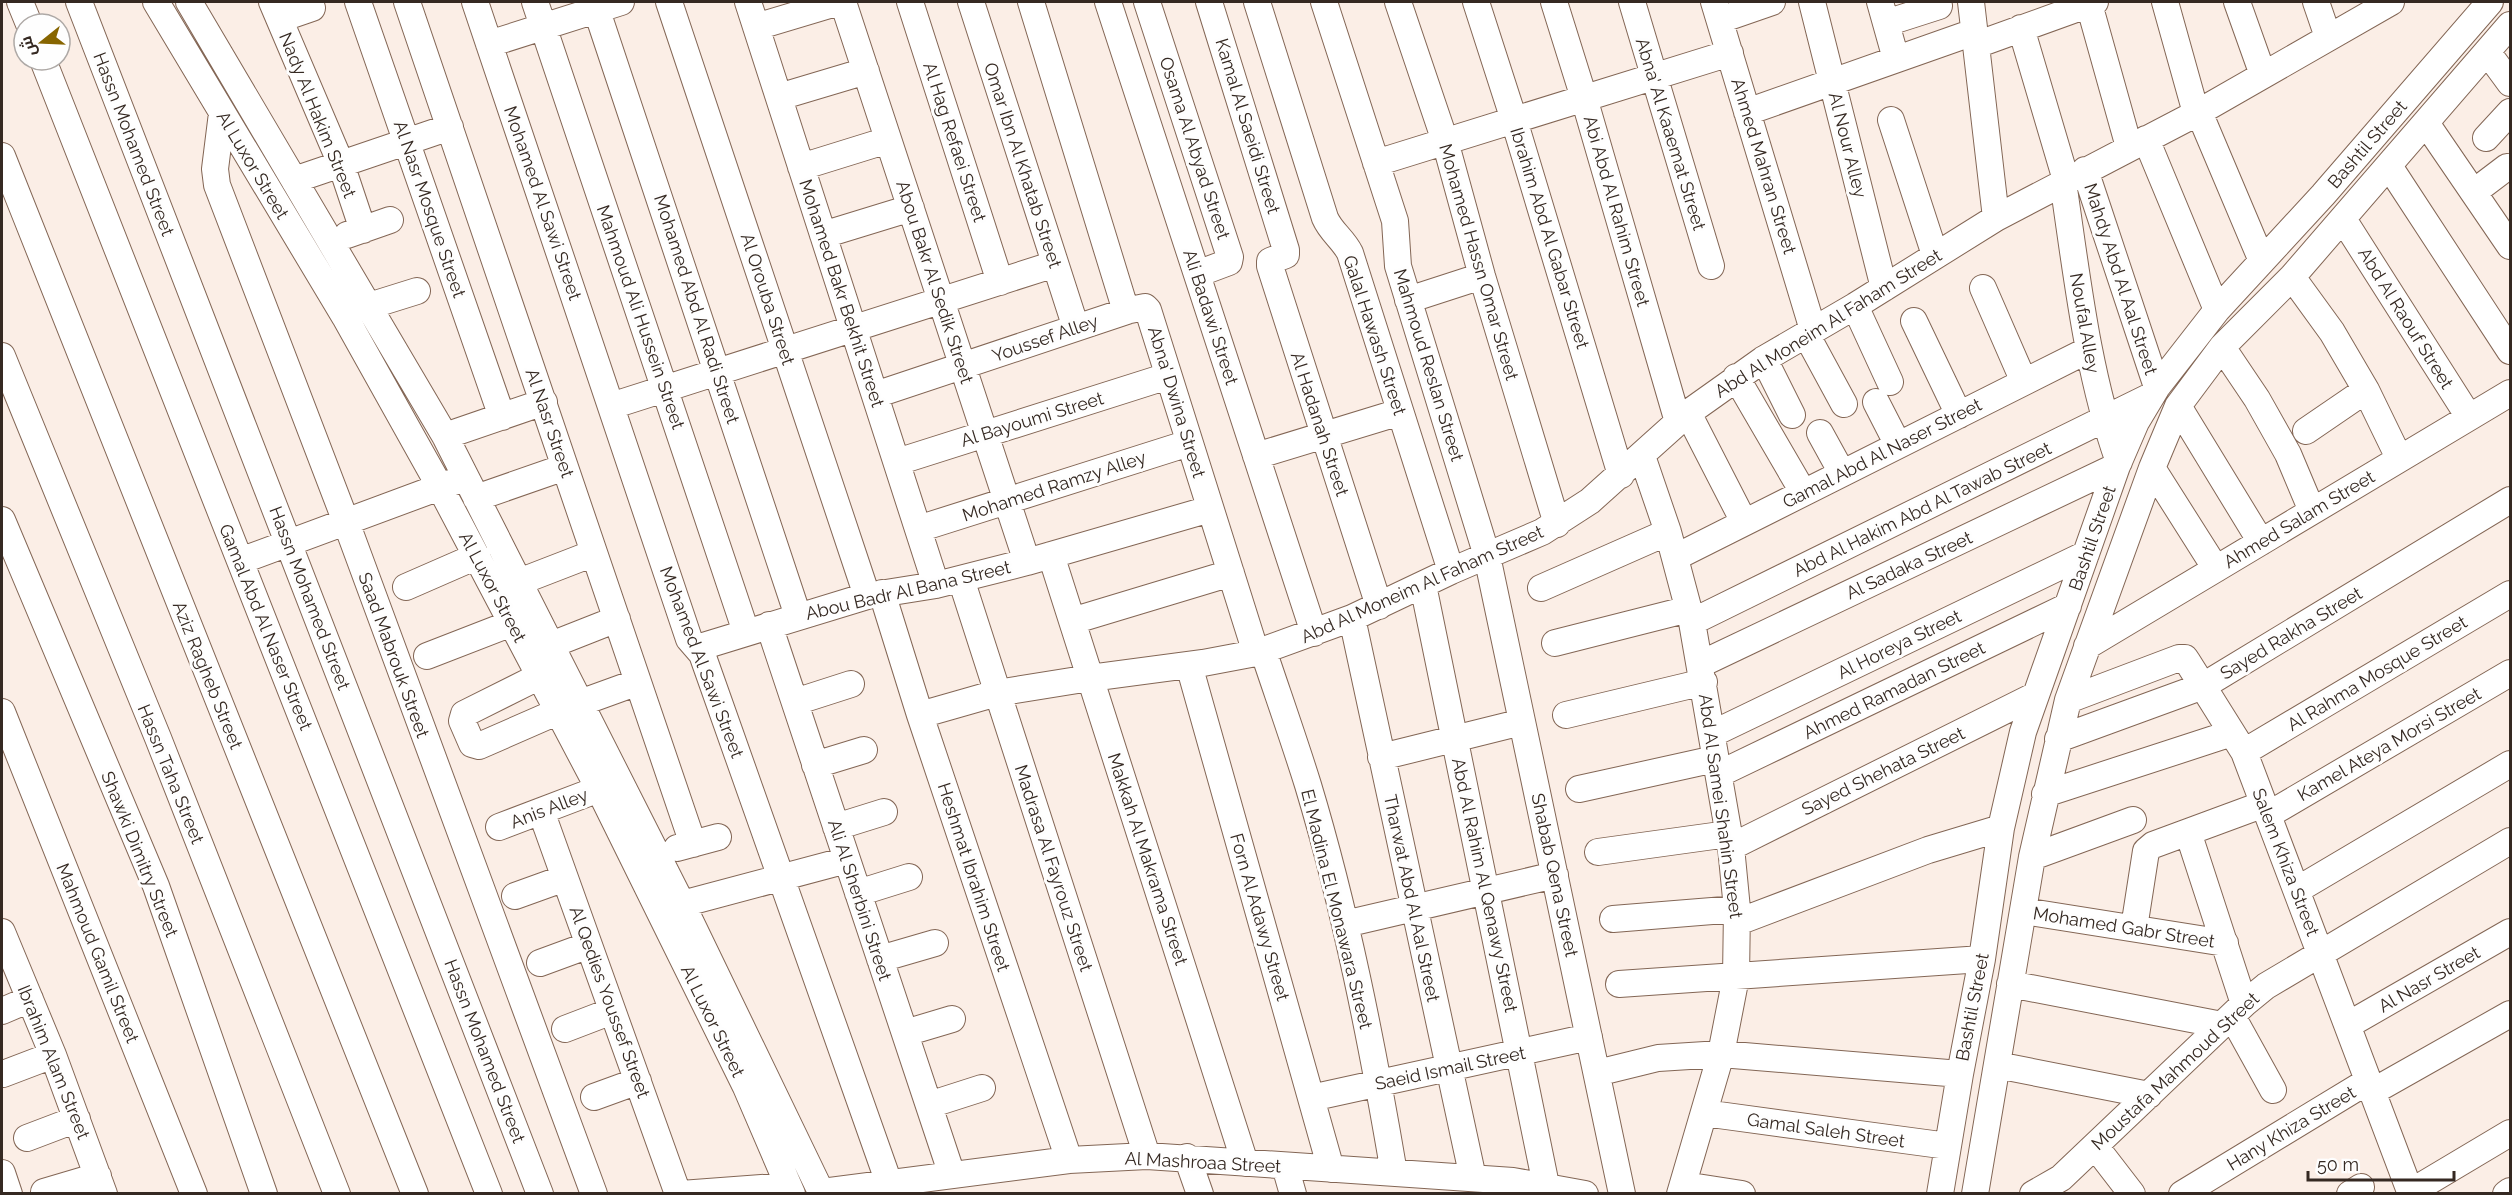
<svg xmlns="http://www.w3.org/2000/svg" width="2512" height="1195" viewBox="0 0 2512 1195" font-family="Raleway,Cairo,sans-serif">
<rect width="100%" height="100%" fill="#fbeee6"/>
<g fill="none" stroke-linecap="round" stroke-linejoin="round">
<defs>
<path id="minor" d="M20,2L29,24
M79,2L540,1194
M156,2L345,317L440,487L599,789L746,1087L792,1194
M189,2L445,436L682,904L822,1194
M272,2L341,164L363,230
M358,2L502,417
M407,2L693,844
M475,2L689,639L702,654L889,1183
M535,2L746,632
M594,2L798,616
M669,2L867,596
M748,2L936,585
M843,2L1027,562
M910,2L1000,282
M971,2L1076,328
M1031,2L1125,308L1130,310L1145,307L1148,310L1256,653
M1108,2L1314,633
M1147,2L1230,257L1229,262L1197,274
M1209,2L1286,250V255L1270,261V266L1379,606
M1257,2L1325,218C1331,232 1343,239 1350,253L1451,571
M1324,2L1395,221L1398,266L1487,556L1622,1194
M1398,2L1445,141L1482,276L1557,524
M1476,2L1514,120L1621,475
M1554,2L1584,98L1678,422
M1632,2L1711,266
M1714,2L1813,330
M1812,2L1884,288
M1880,2L1896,59
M1971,2L1996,218
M2165,2L2196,113
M2237,2L2263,75
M2316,2L2328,37
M2089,4L2129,147
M280,19L312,8
M1720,20L1772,2
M1886,23L1939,6
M756,27L839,2
M2021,28L2066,180
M489,44L621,2
M1976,45L2095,2
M2488,53L2510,83
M43,60L489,1194
M779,97L866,71
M1747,112L1974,32
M2199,112L2262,261
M222,113L215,169L217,185L346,522L594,1194
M1891,120L1935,255
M2426,123L2510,246
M2486,138L2510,112
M2146,139L2217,310
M2,156L415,1194
M1376,163L1730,53
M2389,166L2510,351
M801,167L888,140
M2085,170L2157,387
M294,180L450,127
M2063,182C2077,276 2087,372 2119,462
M2474,192L2507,167
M2343,219L2469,417
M347,235L390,220
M823,235L911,208
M2292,277L2332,332L2366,390L2399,458
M1983,288L2024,382
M1408,300L1482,276
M369,306L417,291
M1855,306L1890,382
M1914,321L1959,415
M1806,334L1844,404
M2222,347L2257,399L2288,454L2312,511
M2,356L158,738L337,1194
M1764,359L1792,415
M1736,377L1803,492
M875,395L1127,311
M1876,402L1898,445
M611,406L1055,264
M2178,406L2261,542
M1688,413L1744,522
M2306,431L2366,390
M1820,433L1842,473
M445,436L544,402
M1256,456L1400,412
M1642,456L1668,532L1692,622L1731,847L1737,909L1736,977L1721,1054L1680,1194
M897,462L1168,376
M2152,468L2216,569
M476,498L565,467
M2,520L156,886L264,1194
M918,529L1189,443
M1051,555L1245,1163
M1676,557L2088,350
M240,561L456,481
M961,579L1147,1156
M519,582L594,553
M1423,585L1546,1185
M406,587L477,556
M1541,588L1668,532
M882,593L920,715L1069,1160
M1352,618L1473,1178
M1072,621L1231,573
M1692,622L2151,396
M769,625L952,1175
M1555,643L1689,609
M551,645L617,619
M2087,646L2510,393
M697,648L867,596L936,585L1027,562L1210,509
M1263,650C1278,695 1294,740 1308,785C1346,911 1372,1043 1394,1173
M427,656L512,623
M1701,664L2117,466
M1189,665L1331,1169
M540,676L464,714L462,721L472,744L479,746L559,711
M2068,700L2179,658H2185L2187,661L2244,752L2411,1194
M795,702L851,684
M580,703L638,682
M2,712L194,1194
M920,715L997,693L1090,678L1203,663L1256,653L1352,618L1451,571L1542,532L1590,501L1688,413L1764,359L1855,306L1996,218L2199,112L2391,2
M1566,715L1704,682
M1712,734L2086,554
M2058,739L2203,686L2510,500
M2244,752L2510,594
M1381,757L1522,722
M815,765L864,750
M1719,774L2068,606
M1579,789L1715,759
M2045,794L2232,733
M541,811L678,1194
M2268,815L2510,673
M499,827L599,789
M836,827L884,812
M2188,832L2244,1004
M1731,847L2036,695
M677,848L718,837
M1598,852L1728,834
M2032,857L2133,820
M2297,890L2510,764
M858,893L909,877
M515,896L565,878
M682,904L847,860
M2023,911L2225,943
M1613,919L1737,909
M1738,922L1928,850L2001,828
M1345,924L1555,875
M2134,928L2146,851L2153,845L2264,804
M2,932L53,1055L104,1194
M880,959L935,943
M540,963L589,945
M1619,984L1982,959
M2010,984L2222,1025
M2,1011L30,999
M2232,1016L2273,1090
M2348,1025L2510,932
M565,1029L612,1011
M905,1033L952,1019
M1997,1065L2149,1095
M1597,1073L1658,1058L1721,1054L1960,1074
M3,1074L53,1055
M2372,1092L2510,1014
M594,1097L638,1081
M1311,1098L1589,1037
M929,1105L982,1088
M1704,1113L1948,1146
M27,1138L77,1119
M2095,1146L2132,1194
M1187,1157L1200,1194
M1285,1166L1293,1194
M2,1173L9,1194
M1684,1185L1742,1194
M44,1192L98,1176
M822,1192L1069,1160L1147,1156L1513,1181L1585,1194
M2411,1192L2510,1133
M681,1194L788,1186
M1940,1194L1960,1074L1982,959L2001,828L2023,732L2117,466L2136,422L2157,387L2217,310L2323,195L2490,2
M1975,1194L2032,857L2068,700L2152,468L2178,406L2222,347L2292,277L2510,25
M2033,1194L2061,1178L2244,1004L2266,986L2510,841
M2182,1194L2368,1081
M2350,1194L2361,1187
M2506,1194L2510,1191"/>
</defs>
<use href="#minor" stroke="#836655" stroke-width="28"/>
<use href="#minor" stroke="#fff" stroke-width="26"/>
</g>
<g text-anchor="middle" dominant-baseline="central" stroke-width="6" stroke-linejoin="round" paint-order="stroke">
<g font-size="18" fill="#352922" stroke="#fefefe">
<text transform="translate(318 115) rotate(68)">Nady Al Hakim Street</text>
<text transform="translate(1248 126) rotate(73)">Kamal Al Saeidi Street</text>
<text transform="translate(1671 134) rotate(73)">Abna' Al Kaaemat Street</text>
<text transform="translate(955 142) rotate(72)">Al Hag Refaei Street</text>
<text transform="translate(134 144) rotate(69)">Hassn Mohamed Street</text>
<text transform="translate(2367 144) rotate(-49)">Bashtil Street</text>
<text transform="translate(1848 145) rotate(76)">Al Nour Alley</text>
<text transform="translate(1195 148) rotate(72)">Osama Al Abyad Street</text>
<text transform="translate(253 165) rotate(59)">Al Luxor Street</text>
<text transform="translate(1023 165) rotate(72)">Omar Ibn Al Khatab Street</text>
<text transform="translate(1764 166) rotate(73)">Ahmed Mahran Street</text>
<text transform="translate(543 203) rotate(71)">Mohamed Al Sawi Street</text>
<text transform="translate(430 209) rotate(71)">Al Nasr Mosque Street</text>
<text transform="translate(1617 211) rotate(74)">Abi Abd Al Rahim Street</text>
<text transform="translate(1550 238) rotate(73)">Ibrahim Abd Al Gabar Street</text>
<text transform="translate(1479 262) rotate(74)">Mohamed Hassn Omar Street</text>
<text transform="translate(2121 279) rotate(72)">Mahdy Abd Al Aal Street</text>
<text transform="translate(935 282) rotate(72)">Abou Bakr Al Sedik Street</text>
<text transform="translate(842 293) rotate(72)">Mohamed Bakr Bekhit Street</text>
<text transform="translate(768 299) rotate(72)">Al Orouba Street</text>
<text transform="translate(697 309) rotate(72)">Mohamed Abd Al Radi Street</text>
<text transform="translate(641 317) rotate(71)">Mahmoud Ali Hussein Street</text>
<text transform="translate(1211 317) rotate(72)">Ali Badawi Street</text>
<text transform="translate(2406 318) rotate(58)">Abd Al Raouf Street</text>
<text transform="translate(1828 323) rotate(-32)">Abd Al Moneim Al Faham Street</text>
<text transform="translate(2085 323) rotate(80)">Noufal Alley</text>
<text transform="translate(1375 335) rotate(72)">Galal Hawash Street</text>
<text transform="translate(1045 338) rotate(-19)">Youssef Alley</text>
<text transform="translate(1429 365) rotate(73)">Mahmoud Reslan Street</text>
<text transform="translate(1177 402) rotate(73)">Abna' Dwina Street</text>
<text transform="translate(1032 419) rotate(-17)">Al Bayoumi Street</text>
<text transform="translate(550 423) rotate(71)">Al Nasr Street</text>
<text transform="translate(1320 424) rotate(72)">Al Hadanah Street</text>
<text transform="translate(1882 453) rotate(-27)">Gamal Abd Al Naser Street</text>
<text transform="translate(1054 486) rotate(-18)">Mohamed Ramzy Alley</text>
<text transform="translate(1922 509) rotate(-26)">Abd Al Hakim Abd Al Tawab Street</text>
<text transform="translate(2299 519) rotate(-31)">Ahmed Salam Street</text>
<text transform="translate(2092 538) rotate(-71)">Bashtil Street</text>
<text transform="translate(1909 565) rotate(-25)">Al Sadaka Street</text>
<text transform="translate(1422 584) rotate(-24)">Abd Al Moneim Al Faham Street</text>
<text transform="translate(493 587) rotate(62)">Al Luxor Street</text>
<text transform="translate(908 590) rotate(-13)">Abou Badr Al Bana Street</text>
<text transform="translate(310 598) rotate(69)">Hassn Mohamed Street</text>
<text transform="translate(266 627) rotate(68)">Gamal Abd Al Naser Street</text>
<text transform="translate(2291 633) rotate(-31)">Sayed Rakha Street</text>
<text transform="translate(1899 644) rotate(-26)">Al Horeya Street</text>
<text transform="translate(394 655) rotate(70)">Saad Mabrouk Street</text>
<text transform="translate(702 662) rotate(69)">Mohamed Al Sawi Street</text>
<text transform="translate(2377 673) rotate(-31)">Al Rahma Mosque Street</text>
<text transform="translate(208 675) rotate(68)">Aziz Ragheb Street</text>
<text transform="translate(1894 690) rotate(-26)">Ahmed Ramadan Street</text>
<text transform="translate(2389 744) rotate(-30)">Kamel Ateya Morsi Street</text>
<text transform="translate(1883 771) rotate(-26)">Sayed Shehata Street</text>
<text transform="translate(171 774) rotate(68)">Hassn Taha Street</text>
<text transform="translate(1721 806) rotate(82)">Abd Al Samei Shahin Street</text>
<text transform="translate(549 808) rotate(-21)">Anis Alley</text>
<text transform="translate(140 854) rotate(68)">Shawki Dimitry Street</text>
<text transform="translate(1148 859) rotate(72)">Makkah Al Makrama Street</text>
<text transform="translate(2286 862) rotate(69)">Salem Khiza Street</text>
<text transform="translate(1054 868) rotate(72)">Madrasa Al Fayrouz Street</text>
<text transform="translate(1555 875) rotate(78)">Shabab Qena Street</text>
<text transform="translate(974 877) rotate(72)">Heshmat Ibrahim Street</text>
<text transform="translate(1485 885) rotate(78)">Abd Al Rahim Al Qenawy Street</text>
<text transform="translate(1412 898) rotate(78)">Tharwat Abd Al Aal Street</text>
<text transform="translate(860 900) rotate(72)">Ali Al Sherbini Street</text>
<text transform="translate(1337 909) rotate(76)">El Madina El Monawara Street</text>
<text transform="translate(1260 917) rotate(74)">Forn Al Adawy Street</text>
<text transform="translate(2124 927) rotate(9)">Mohamed Gabr Street</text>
<text transform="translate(98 953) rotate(68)">Mahmoud Gamil Street</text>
<text transform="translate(2429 979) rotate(-30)">Al Nasr Street</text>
<text transform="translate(610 1002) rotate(70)">Al Qedies Youssef Street</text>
<text transform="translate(1972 1007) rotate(-79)">Bashtil Street</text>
<text transform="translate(713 1021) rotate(64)">Al Luxor Street</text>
<text transform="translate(485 1051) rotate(69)">Hassn Mohamed Street</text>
<text transform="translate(54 1062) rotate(68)">Ibrahim Alam Street</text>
<text transform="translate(1450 1068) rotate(-12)">Saeid Ismail Street</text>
<text transform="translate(2175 1071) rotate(-43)">Moustafa Mahmoud Street</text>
<text transform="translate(2291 1128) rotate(-31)">Hany Khiza Street</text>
<text transform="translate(1826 1130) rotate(8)">Gamal Saleh Street</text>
<text transform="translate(1203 1162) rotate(3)">Al Mashroaa Street</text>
</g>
</g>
<rect width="2512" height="1195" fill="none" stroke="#352922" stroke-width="6"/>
<g transform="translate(42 42) rotate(252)"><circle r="28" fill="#fefefe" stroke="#aea9a6" stroke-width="1.5"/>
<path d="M0-4.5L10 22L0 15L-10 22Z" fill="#876500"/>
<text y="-9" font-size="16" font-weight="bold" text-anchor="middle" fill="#352922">ش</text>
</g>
<path d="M2308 1171v9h146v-9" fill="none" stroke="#352922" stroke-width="3"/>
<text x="2317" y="1171" font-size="18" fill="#352922" stroke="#fefefe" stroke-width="4.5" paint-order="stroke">50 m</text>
</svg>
